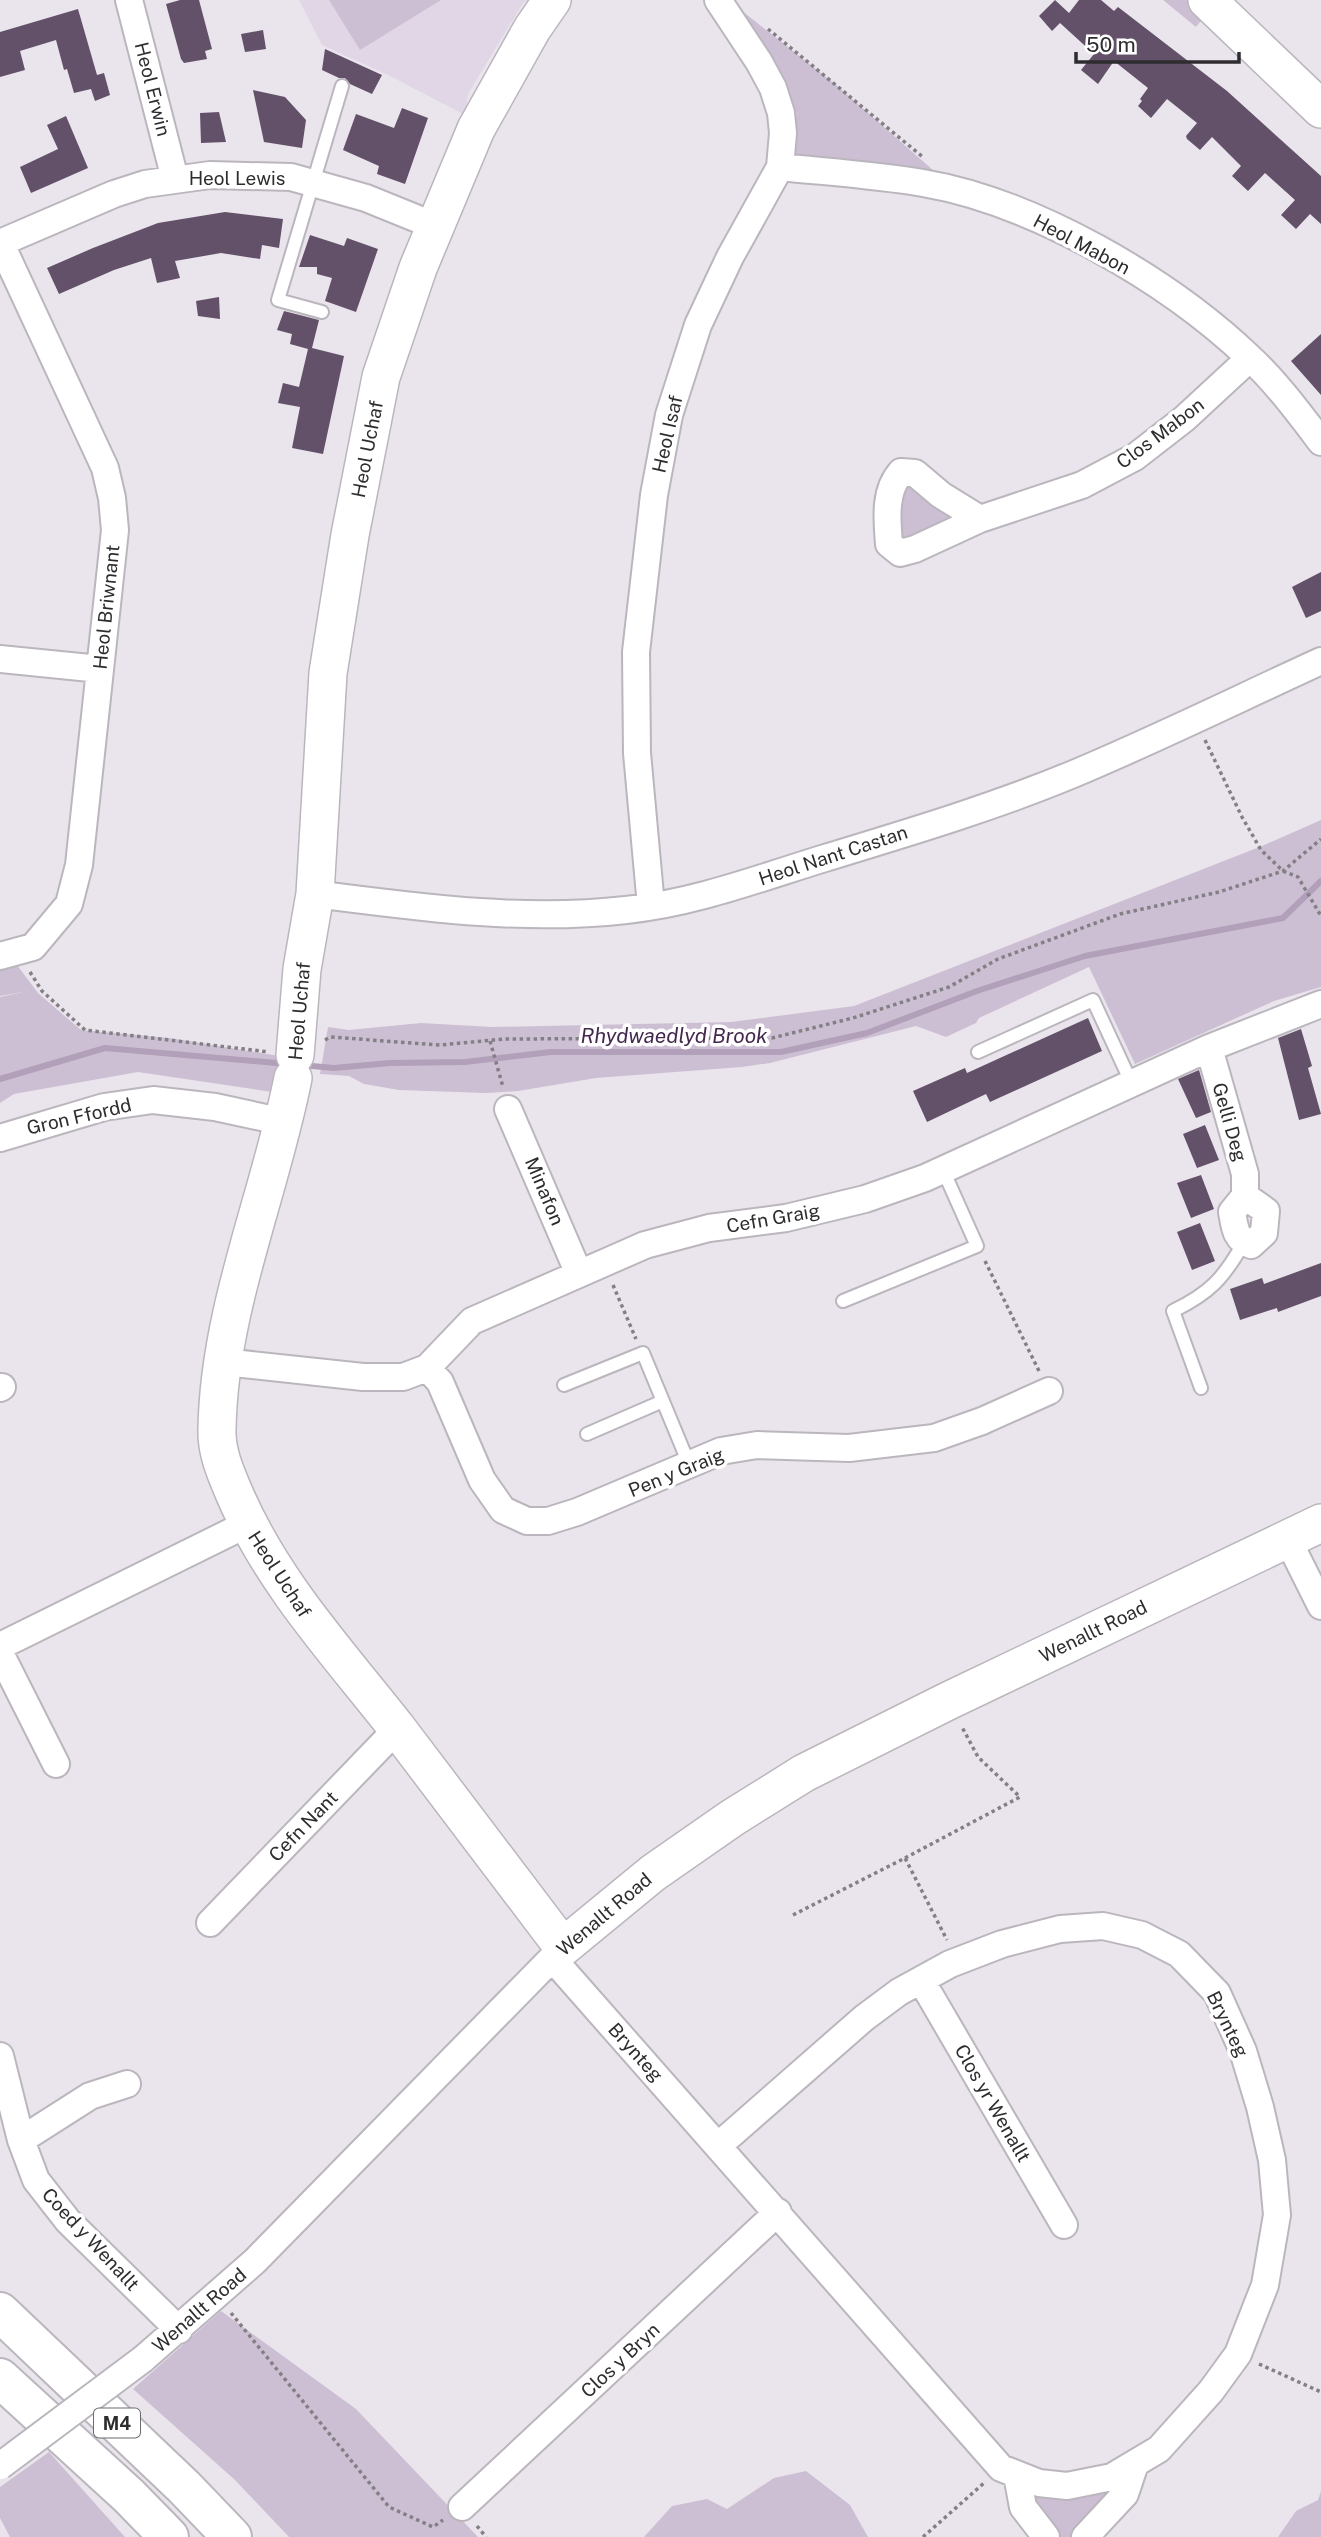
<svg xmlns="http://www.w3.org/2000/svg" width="1321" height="2537" viewBox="0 0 1321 2537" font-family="'Public Sans',sans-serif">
<rect width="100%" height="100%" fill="#eae5ec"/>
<path fill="#e1d6e5" d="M299,0H528L523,3L468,94L465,115L390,76L322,45Z"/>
<path fill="#cdbfd3" d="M329,0H441L360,50Z
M728,0L835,84L958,192L782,166L783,126L799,112L785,121Z
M1163,0H1188L1205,16L1196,27Z
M901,472L980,519L900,553Z
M1321,820V987L1274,1001L1135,1064L1089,967L979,1018L976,1023L946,1037L916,1026L770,1063L742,1067L596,1078L518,1091L486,1093L399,1090L364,1084L349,1076L320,1074L328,1027L349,1030L421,1023L492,1027L731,1022L854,1006L1262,846Z
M17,965L38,993L81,1030L170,1038L279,1056L272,1092L138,1072L14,1094L0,1103V997L23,992L0,996V967Z
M221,2311L356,2409L478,2537H289L235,2480L133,2389Z
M49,2452L125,2537H10L0,2518V2487Z
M1135,2464L1085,2537H1046L1023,2507L1039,2483Z
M806,2471L850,2505L868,2537H644L672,2506L707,2499L727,2509L774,2478Z
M1321,2491V2537H1278L1296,2511L1318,2500Z"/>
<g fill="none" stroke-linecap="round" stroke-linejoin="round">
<path stroke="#b29fb9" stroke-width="6" d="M301,1065L334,1068L390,1063L465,1062L551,1052H781L867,1033L977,991L1085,956L1283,918L1321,881
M0,1079L105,1048L287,1064"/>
</g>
<path fill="#625169" d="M180,0H199L212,49L205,51L207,59L184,63L181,59L166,4Z
M1055,0L1069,13L1079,0H1101L1114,11L1118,7L1227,91L1321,176V224L1310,214L1296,229L1281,215L1295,200L1265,173L1248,191L1232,176L1241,166L1212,137L1200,150L1187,139L1186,136L1197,123L1167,99L1151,118L1138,106L1142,101L1140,99L1148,88L1114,61L1098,84L1081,70L1094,54L1060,23L1052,31L1039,16Z
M78,9L97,75L104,73L110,95L95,101L91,89L74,93L67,69L64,70L56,40L20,51L25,70L0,77V32Z
M263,30L266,49L245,52L241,34Z
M325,49L382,75L372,94L350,84L345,78H339L322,70Z
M253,90L285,97L306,120L302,148L264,142Z
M402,108L428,118L405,184L377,174L379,166L343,150L356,114L394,128Z
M219,112L226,142L201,143L200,113Z
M66,116L88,168L31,193L20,167L58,149L47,125Z
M225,212L283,219L279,248L262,245L260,259L221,253L175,261L180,278L157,283L151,258L114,270L59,294L47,268L93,248L158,223Z
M310,235L344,246L347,238L378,249L356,312L325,301L332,278L317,274V267H299Z
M219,297L220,319L198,316L196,301Z
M284,311L319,320L312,348L344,356L323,454L292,448L300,407L278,403L283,383L299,387L308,349L290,344L292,334L277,330Z
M1321,334V395L1291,361Z
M1321,572V611L1306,618L1292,587Z
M1088,1018L1102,1051L990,1102L986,1094L927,1122L913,1091L965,1068L967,1073Z
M1301,1029L1312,1066L1308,1068L1321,1114L1299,1120L1278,1038Z
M1199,1070L1211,1112L1196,1118L1178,1079Z
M1205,1125L1219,1160L1197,1168L1183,1134Z
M1201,1175L1214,1209L1191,1218L1177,1183Z
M1200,1223L1215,1261L1192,1270L1177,1232Z
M1321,1263V1296L1278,1312L1277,1308L1240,1320L1230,1289L1262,1278L1264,1284Z"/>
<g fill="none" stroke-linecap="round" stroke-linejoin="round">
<defs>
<path id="lane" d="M322,312L278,300L342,86
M978,1052L1093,1000L1131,1082
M843,1301L977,1246L943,1170
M564,1385L643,1353L689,1464
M1201,1388L1173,1311C1210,1293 1224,1278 1244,1242
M587,1434L663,1401"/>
<path id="street" d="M129,0L175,179
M780,167C828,172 876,175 923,183C1034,202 1168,280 1249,357C1276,382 1299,413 1321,442
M0,243L114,194L145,184L210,175L291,177L366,198L435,226
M980,519L941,495L915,473L901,472C884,491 887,519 889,544L900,553L915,549L980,519L1082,485L1135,457L1184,419L1250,358
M0,659L100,669
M315,894C418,907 522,922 626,910C694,903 760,878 825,858C907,833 991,808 1071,775C1155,740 1238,699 1321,661
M651,906L637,753L636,652L654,495L669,415L698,325L730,257L780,167L783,133L781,113L773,88L759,62L718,0
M0,956L33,947L69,904L79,865L115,530L112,498L105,468L0,242
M1209,1048L1245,1174V1196L1232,1212C1235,1228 1235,1239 1251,1245L1264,1233L1266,1211L1245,1196
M508,1109L579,1274
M0,1138L104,1107L153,1100L215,1107L284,1122
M224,1362L363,1377H403L427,1368L472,1321L645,1245L709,1228L786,1218L865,1199L925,1178L1209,1048L1321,1004
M427,1368L440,1382L482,1480L503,1510L527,1521H548L577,1512L721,1451L757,1445L849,1448L934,1438L982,1421L1049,1391
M0,1388L2,1387
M1287,1538L1321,1606
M0,1646L247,1524
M0,1653L56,1764
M210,1923L397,1729
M552,1958L1001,2468L1039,2483L1067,2486L1112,2477L1159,2449L1211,2391L1238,2354L1265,2285L1277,2215L1272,2160L1260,2107L1243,2051L1217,1993L1179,1954L1142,1935L1103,1926L1060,1929L1002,1944L950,1964L899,1992L864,2018L719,2145
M921,1980L1064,2225
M0,2056L21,2140L36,2180L68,2221L179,2330
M21,2140L90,2096L127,2084
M143,2359L255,2261L563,1947
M1017,2475L1023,2507L1046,2537
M462,2507L778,2212
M1085,2537L1125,2494L1135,2464"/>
<path id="secondary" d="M1207,0L1321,109
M295,1055L302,969L315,894L328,673L350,535L381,377L418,268L476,129L532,29L552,0
M293,1078C270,1195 219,1308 217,1429C216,1452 226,1474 235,1495C273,1583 338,1653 397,1728C453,1801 508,1874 563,1947L653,1873L732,1818L804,1773L948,1701L1321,1523"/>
<path id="highway" d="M0,2312L184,2487L232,2537
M0,2378L129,2496L169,2537"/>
</defs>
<use href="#lane" stroke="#bbb6be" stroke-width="16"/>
<use href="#street" stroke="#bbb6be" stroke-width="30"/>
<use href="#secondary" stroke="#bbb6be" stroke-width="40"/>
<use href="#highway" stroke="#bbb6be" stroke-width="42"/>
<path stroke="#838085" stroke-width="3.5" stroke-dasharray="3.5 3.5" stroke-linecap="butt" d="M768,29L924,158
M1205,740L1242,817L1261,850L1283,871L1298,877L1321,916
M30,972L42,991L85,1030L269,1052
M325,1040L330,1037L440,1045L504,1039L772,1038L853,1018L949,987L998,959L1120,914L1219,892L1283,871L1321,839
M490,1041L503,1087
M985,1261L1039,1371
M613,1285L636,1339
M905,1858L1020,1797L978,1757L962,1727
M793,1915L905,1858L947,1940
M231,2313L389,2507L433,2527L443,2520
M1259,2364L1321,2392
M477,2526L486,2537
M923,2537L984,2483"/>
<use href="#lane" stroke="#fff" stroke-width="12"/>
<use href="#street" stroke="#fff" stroke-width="26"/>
<use href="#secondary" stroke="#fff" stroke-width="37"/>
<use href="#highway" stroke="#fff" stroke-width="38"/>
<defs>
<path id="street-bridge" d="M0,2466L143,2359"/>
</defs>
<use href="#street-bridge" stroke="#bbb6be" stroke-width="30" stroke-linecap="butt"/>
<use href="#street-bridge" stroke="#fff" stroke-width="26"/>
</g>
<g text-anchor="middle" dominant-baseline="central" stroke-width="7" stroke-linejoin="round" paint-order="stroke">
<rect fill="#fff" stroke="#6d6b6d" stroke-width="2" x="94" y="2408.5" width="46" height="29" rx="5"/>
<g font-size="18" font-weight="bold" fill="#2e2c2f">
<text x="117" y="2423">M4</text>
</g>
<g font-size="19" fill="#2e2c2f" stroke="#fff">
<text transform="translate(153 89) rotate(76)">Heol Erwin</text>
<text x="237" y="178">Heol Lewis</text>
<text transform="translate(1082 244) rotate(28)">Heol Mabon</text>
<text transform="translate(1160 433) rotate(-37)">Clos Mabon</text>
<text transform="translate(667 434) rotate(-77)">Heol Isaf</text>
<text transform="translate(367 449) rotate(-79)">Heol Uchaf</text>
<text transform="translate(106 607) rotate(-84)">Heol Briwnant</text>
<text transform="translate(833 855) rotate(-18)">Heol Nant Castan</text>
<text transform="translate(299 1011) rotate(-85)">Heol Uchaf</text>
<text transform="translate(79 1116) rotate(-13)">Gron Ffordd</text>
<text transform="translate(1230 1122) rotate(74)">Gelli Deg</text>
<text transform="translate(545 1191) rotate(67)">Minafon</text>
<text transform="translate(773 1218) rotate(-10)">Cefn Graig</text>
<text transform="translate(676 1472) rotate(-22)">Pen y Graig</text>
<text transform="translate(280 1574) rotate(57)">Heol Uchaf</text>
<text transform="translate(1093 1631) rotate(-26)">Wenallt Road</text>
<text transform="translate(303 1826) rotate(-46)">Cefn Nant</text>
<text transform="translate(604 1914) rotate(-40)">Wenallt Road</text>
<text transform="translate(1228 2024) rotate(64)">Brynteg</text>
<text transform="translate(636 2052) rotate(48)">Brynteg</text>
<text transform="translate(993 2103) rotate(60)">Clos yr Wenallt</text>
<text transform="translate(91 2239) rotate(47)">Coed y Wenallt</text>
<text transform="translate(199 2310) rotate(-41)">Wenallt Road</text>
<text transform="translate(620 2360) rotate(-43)">Clos y Bryn</text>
</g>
<g font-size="21" font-style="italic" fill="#44284e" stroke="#fff">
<text x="674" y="1035">Rhydwaedlyd Brook</text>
</g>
</g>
<path d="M1076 52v10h163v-10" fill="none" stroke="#2e2c2f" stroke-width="3.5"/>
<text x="1086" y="52" font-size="21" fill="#2e2c2f" stroke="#ffffff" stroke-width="5" paint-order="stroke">50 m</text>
</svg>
